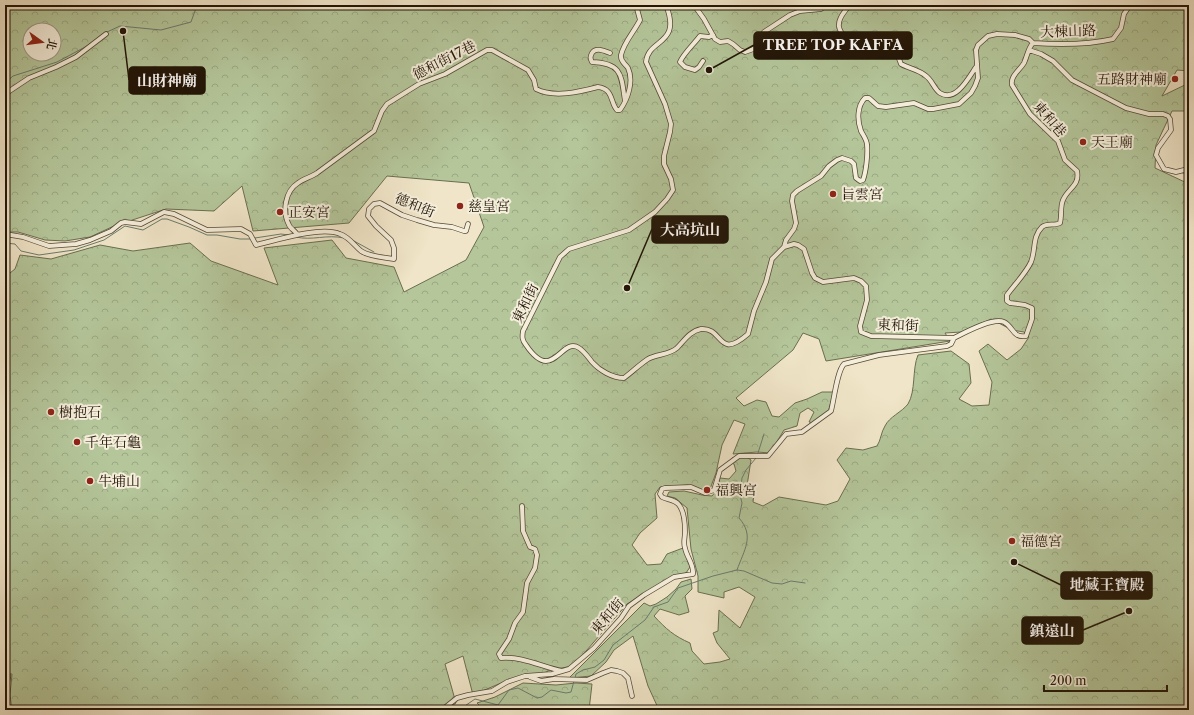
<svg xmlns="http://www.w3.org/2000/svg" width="1194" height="715" viewBox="0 0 1194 715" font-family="'Libre Caslon Text','Noto Serif TC',serif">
<defs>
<pattern id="forest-crowns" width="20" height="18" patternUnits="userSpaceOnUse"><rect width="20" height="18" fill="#b4c69a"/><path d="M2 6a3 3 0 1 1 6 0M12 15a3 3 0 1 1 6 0" fill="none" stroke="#9aa983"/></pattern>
<pattern id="cemetery-stones" width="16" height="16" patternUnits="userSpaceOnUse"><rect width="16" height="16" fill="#b4c69a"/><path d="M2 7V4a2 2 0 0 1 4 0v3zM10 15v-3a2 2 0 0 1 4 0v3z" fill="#9aa983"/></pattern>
</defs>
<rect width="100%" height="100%" fill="#f0e5c8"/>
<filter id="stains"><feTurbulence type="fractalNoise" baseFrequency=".005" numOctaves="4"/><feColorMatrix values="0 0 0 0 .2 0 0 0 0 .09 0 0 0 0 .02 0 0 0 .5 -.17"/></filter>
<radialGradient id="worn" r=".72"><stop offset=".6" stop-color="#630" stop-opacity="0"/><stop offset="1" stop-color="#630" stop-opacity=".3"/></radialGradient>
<path fill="url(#forest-crowns)" stroke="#6a6e50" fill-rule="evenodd" d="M5,5H1189V71L1177,70L1162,96L1189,83V111H1172L1156,145L1155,168L1189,184V710H659L648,686L633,636L614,650L606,662L591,676L569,678L644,603L650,606L656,604L667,597L676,589L681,582L691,579L692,589L685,596L689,612L679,615L660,609L654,616C666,629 674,636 690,643L692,651L704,664L720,662L730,659L717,643L713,633L718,631L719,610L740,628L755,597L739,587L724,592V598L698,592V576L691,549L687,508L675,498L667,496L669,492L684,491L702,495L712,496L717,490L720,478L729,479L736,471L734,464L731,463L732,458L745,456L751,460L746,492L754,495L753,502L763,506L779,497L826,505L838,501L850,479L837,460L846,448L863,450L877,446C881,440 881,432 885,426C889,417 902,412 908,404C916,391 912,369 918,355L951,351L969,364L971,383L959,399L972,406L989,405L992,382L979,351L988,344L1007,360L1021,349L1029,337L1024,332L1012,330L991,319L961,332L945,333L950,341L826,361L819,339L803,333L793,350L736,398L744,406L757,400L766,402L772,416L779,417L795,403L807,399L822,392H834L828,412L814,423L809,422L814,412L808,408L800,413L797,426L784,430L770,453L757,452L733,454L745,424L734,420L722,445L716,473L710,489L701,491L688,485L660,487L655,494L657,518L640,533L632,545L647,565L661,564L667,554L683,548L690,567L686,573L668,579L627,604L573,666L550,670L540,675L508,680L473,695L463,656L445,664L456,703L446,710H12L10,695L12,674H5V277L15,269L20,255L51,259L100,245L133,251L190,243L211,261L278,285L264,248L332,240L346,258L394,267L404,292L466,260L484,227L469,183L387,176L349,223L253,231L242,186L214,211L166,209L114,226L90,237L65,241L45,240L18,232H5ZM30,30H54V54H30Z
M523,683L556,685L576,683L592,684L589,710H484L477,703L495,697Z"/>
<path fill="url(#cemetery-stones)" stroke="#6a6e50" d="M5,671L11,675L7,696L10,705L9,710H5Z"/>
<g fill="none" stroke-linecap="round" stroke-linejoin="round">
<path stroke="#6a7b6e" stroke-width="1" d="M107,32L120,26L161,30L191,22L196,8L205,5
M5,83L13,76L57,62L87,46L104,33
M296,237C312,241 327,234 344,238
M255,238L281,234L289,235
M354,241L374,252
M5,243L15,244L21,251L39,255L74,250L104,240L125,226L143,230L162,219H167L189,227L207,235H217L240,239H251
M758,453L764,434
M737,570C744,550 755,536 739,518L742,503L740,495L742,478L746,470L756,458
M575,678L576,674L583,670L595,667L604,660L613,645L645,620L654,607L668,602L678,588L713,576L737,570L744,571L772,583L782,584L791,581L805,583
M459,710L475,699L498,705L509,690L518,688L537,698L542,697L551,690L566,693L571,692L574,681"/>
<defs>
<path id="minor" d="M666,5C682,46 648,38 646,62L665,104L671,124L670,132L664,156V164L671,179L673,190L667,199L655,212L629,230L569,249L560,257L523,331C522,337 522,340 526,345C553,385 561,336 579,348C584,351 588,357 592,362C599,370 612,378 624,378C632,372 639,365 648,359C657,354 669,355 677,348C684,341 690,331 701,329C724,327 717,361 748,334L754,311L766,282L772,259L784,247L794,244L798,245L804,249L812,273L815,278L823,282L854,278L861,281L866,286L867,300L860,326L861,332L871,336L954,338
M694,5L704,19L715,39L720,42L728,41L733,44L740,50L745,52L756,48L764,32L790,15L800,11L821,9L825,5
M849,5C846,11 839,16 839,24C838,28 841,32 843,35C856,49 867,43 883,38C893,45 898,54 901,64C908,68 920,70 926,76C932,80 934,89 940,93C956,103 969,77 976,67
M1033,43C1060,45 1087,45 1113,39L1121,28L1124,14L1130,5
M1029,50L1041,54L1053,61L1072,80L1126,108L1149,114H1163L1168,116L1170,119L1171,130L1158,148L1156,155L1164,169L1176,172L1184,170L1189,174
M610,53C604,51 596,47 592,53C590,57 590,58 592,62C623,63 621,76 625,101
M703,61L699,67L695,70L685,67L680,62C683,54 694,44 700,36L709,37L713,35
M5,94L29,78L56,67L76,57L106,34
M5,234L23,237L49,246L76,244L90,240L111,231L121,223L125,222L141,224L164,212L174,214L207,230L241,229L250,234L256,245C277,240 321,226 340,234C349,237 354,245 361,251C370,257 383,257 394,259V248L391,240L376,226L368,216L369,209L374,204L380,203L402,215L417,220L434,225L452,227L464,231H466L468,224
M297,234C295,231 290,228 289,225C282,212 285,191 298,183C303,179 311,177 317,173L374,131L382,111L387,104L419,84L445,74L487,50H492L528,70L534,80L536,89C554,98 579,92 598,87C614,89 610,103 617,110H620C628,99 634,81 628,68C625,63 620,62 621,55C624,42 634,32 640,20L636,5
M784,247L786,240L794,229L796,223L792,201L793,195L797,191L821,176L829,166L837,160L842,158L851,161L854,164L856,178L860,181L863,180C866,172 868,154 867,145C867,140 863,135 861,131C857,120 857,106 865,98H869L878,106L886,107L914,103L928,109H933L959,104L971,93L975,86L978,78L976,50L978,45L988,36L997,34L1015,35L1029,39L1033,43
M954,338C964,333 993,317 1004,322C1014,327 1012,338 1026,336L1032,319V308L1025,305L1010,303L1007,301V295C1015,284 1026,273 1031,262C1036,250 1032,237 1042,227C1047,223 1055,226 1060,223C1062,215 1060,207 1063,200C1068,188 1080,186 1077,171L1065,160L1058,141L1030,114L1012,85C1010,76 1020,70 1024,63C1027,57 1028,48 1033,43
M522,506L523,531L530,547L535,549L537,555L535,568L527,583L523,612L515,623L509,639L499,654L501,658C522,656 542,667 562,671
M530,677L541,681L554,679L587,680L603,673L611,670L617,671L623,673L628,678L632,696
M442,710L457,698L468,695L492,691L507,682L525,676L552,674L569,669L594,648L621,618L629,606L644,595L674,577L693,574C694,564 687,558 685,548C683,543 685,537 685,532C685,524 684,511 679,505C675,499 667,500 662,497L660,494L662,489L665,488L691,487L705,493L714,490L720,470L739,456H768L786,434L802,432L831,411C834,400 837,371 844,364L879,355L947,346L951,344L954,338"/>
</defs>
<use href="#minor" stroke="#554937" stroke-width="5.5"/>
<use href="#minor" stroke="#f5eedb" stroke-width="4"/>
</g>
<g fill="#8f2418" stroke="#f5eedb" stroke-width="1.5">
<circle cx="1175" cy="79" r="4"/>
<circle cx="1083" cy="142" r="4"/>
<circle cx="833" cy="194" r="4"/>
<circle cx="460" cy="206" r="4"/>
<circle cx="280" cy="212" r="4"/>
<circle cx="51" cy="412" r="4"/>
<circle cx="77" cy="442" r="4"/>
<circle cx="90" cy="481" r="4"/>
<circle cx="707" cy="490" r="4"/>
<circle cx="1012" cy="541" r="4"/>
</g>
<g text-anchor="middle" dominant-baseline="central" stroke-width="4" stroke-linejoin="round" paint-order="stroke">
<g font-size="14" fill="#211507" stroke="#f5eedb">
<text transform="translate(1068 31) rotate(-2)">大棟山路</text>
<text transform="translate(444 60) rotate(-27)">德和街17巷</text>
<text transform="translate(1050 119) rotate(49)">東和巷</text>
<text transform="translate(415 205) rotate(22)">德和街</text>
<text transform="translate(525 303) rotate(-64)">東和街</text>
<text transform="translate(898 325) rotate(2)">東和街</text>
<text transform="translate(607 616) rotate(-49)">東和街</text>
</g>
<g font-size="14" fill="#211507" stroke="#f5eedb" text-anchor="start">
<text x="1167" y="79" text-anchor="end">五路財神廟</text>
<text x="1091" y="142">天王廟</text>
<text x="841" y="194">旨雲宮</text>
<text x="468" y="206">慈皇宮</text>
<text x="288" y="212">正安宮</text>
<text x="59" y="412">樹抱石</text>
<text x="85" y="442">千年石龜</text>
<text x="98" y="481">牛埔山</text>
<text x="715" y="490">福興宮</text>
<text x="1020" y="541">福德宮</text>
</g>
</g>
<path fill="none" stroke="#211507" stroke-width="1.5" d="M709 70L754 45M123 31L129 80M627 288L652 229M1014 562L1061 585M1129 611L1083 630"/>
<g fill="#211507" stroke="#f5eedb" stroke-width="1.5">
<circle cx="709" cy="70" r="4"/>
<circle cx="123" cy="31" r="4"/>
<circle cx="627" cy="288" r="4"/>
<circle cx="1014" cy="562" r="4"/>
<circle cx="1129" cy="611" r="4"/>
</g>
<g fill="#211507" stroke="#211507" stroke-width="1.5">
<rect x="754" y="32" width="158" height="27" rx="4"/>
<rect x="129" y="67" width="76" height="27" rx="4"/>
<rect x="652" y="216" width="76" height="27" rx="4"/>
<rect x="1061" y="572" width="91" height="27" rx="4"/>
<rect x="1022" y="617" width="61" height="27" rx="4"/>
</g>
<g font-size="15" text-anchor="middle" font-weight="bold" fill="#fff">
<text x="833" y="50">TREE TOP KAFFA</text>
<text x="167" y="86">山財神廟</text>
<text x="690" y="235">大高坑山</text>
<text x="1107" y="590">地藏王寶殿</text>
<text x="1052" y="636">鎮遠山</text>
</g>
<rect width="1194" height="715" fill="none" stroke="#f0e5c8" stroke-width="20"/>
<rect x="6" y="6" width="1182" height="703" fill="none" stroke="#211507" stroke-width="2"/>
<rect x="10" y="10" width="1174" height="695" fill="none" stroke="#211507"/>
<g transform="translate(42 42) rotate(104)"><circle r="19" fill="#f5eedb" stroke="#a09786"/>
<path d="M0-3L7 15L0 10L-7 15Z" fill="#8f2418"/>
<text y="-6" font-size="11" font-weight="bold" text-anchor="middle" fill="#211507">北</text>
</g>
<path d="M1044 685v6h123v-6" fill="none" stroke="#211507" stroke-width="2"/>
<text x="1050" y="685" font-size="12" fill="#211507" stroke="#f5eedb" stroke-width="3" paint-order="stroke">200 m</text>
<rect width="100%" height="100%" filter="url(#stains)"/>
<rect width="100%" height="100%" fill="url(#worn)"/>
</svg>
